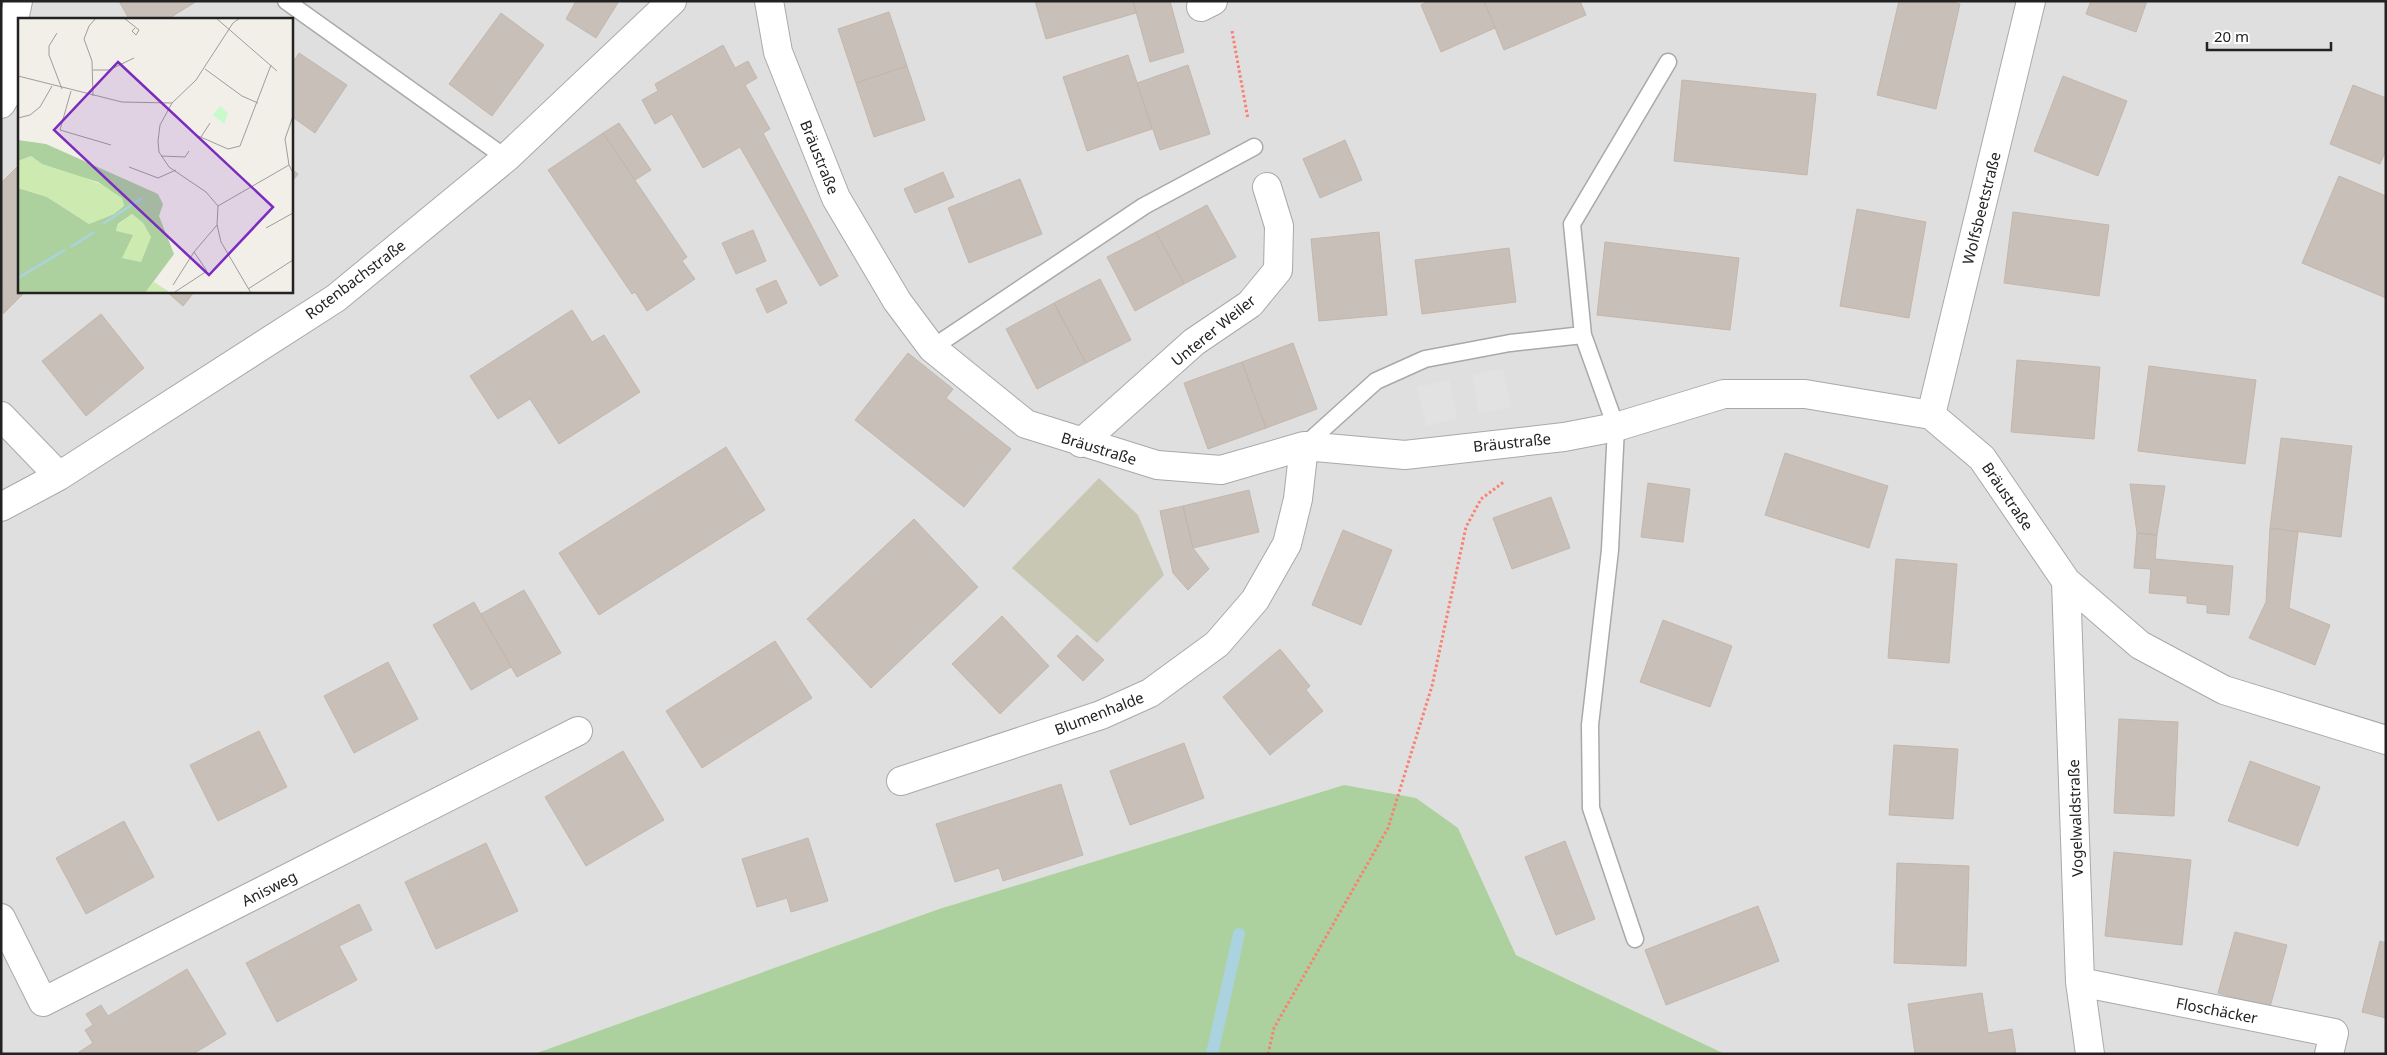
<svg xmlns="http://www.w3.org/2000/svg" width="2387" height="1055" viewBox="0 0 2387 1055" font-family="'Noto Sans',sans-serif">
<rect width="100%" height="100%" fill="#f2efe9"/>
<path fill="#e0dfdf" fill-rule="evenodd" d="M1,1H2386V1054H1725L1516,955L1458,828L1344,785L939,909L534,1054H1ZM19,19H291V291H19Z"/>
<path fill="#c7c7b4" d="M1099,478L1138,515L1164,575L1097,643L1012,568Z"/>
<path fill="#add19e" d="M1344,785L1416,798L1458,828L1516,955L1725,1054H534L939,909Z"/>
<path fill="#e2e2e2" d="M1503,369L1511,407L1479,413L1472,375Z
M1449,380L1457,418L1426,426L1417,387Z"/>
<g fill="none" stroke-linecap="round" stroke-linejoin="round">
<path stroke="#aad3df" stroke-width="12" d="M1212,1054L1239,934"/>
</g>
<path fill="#c7bfb8" stroke="#c4b6ab" d="M119,1H197L168,19H129Z
M576,1H619L596,38L566,19Z
M1035,1H1133L1136,13L1046,39Z
M1133,1H1170L1184,52L1150,62Z
M1428,1H1484L1495,28L1441,52L1421,5Z
M1484,1H1580L1586,15L1504,50Z
M1899,1H1947L1960,4L1936,109L1877,95Z
M2091,1H2147L2136,32L2086,14Z
M889,12L907,66L856,83L838,29Z
M501,13L544,45L492,116L449,84Z
M723,45L735,68L748,61L757,78L745,85L770,129L763,133L838,276L820,286L740,147L703,168L672,114L655,124L642,100L658,91L655,84Z
M299,53L347,85L315,133L291,116V65Z
M1128,55L1152,129L1087,151L1063,77Z
M1188,65L1210,134L1160,150L1137,83Z
M907,66L925,120L874,137L856,83Z
M2063,76L2127,101L2098,176L2034,151Z
M1682,80L1816,94L1807,175L1674,161Z
M2353,85L2386,98V150L2380,164L2330,144Z
M619,123L651,170L635,180L603,133Z
M603,133L687,257L682,261L695,279L647,311L635,292L632,294L548,170Z
M1345,140L1362,180L1320,198L1303,159Z
M19,165V291H26L3,314L1,183Z
M291,169L298,174L291,183Z
M943,172L954,197L915,213L904,189Z
M2339,176L2386,196V298L2302,263Z
M1020,179L1042,234L969,263L948,208Z
M1207,205L1236,257L1184,284L1156,232Z
M1857,209L1926,222L1909,318L1840,306Z
M2013,212L2109,225L2099,296L2004,283Z
M753,230L766,261L736,274L722,243Z
M1156,232L1184,284L1135,311L1107,257Z
M1379,232L1387,315L1319,321L1311,239Z
M1605,242L1739,258L1730,330L1597,315Z
M1509,248L1516,302L1422,314L1415,260Z
M1100,279L1131,340L1086,363L1054,303Z
M776,280L787,303L767,313L756,289Z
M166,291H195L183,306Z
M1054,303L1086,363L1037,389L1006,329Z
M572,310L592,342L604,335L640,392L559,444L530,399L498,419L470,376Z
M101,314L144,368L86,416L42,361Z
M1293,343L1317,409L1266,428L1242,362Z
M908,353L953,389L946,398L1011,449L964,507L855,420Z
M2017,360L2100,367L2094,439L2011,432Z
M1242,362L1266,428L1208,449L1184,383Z
M2149,366L2256,380L2245,464L2138,451Z
M2281,438L2352,446L2341,537L2270,528Z
M726,447L765,510L599,615L559,553Z
M1785,453L1888,486L1869,548L1765,515Z
M1648,483L1690,489L1683,542L1641,537Z
M2130,484L2165,486L2157,535L2137,533Z
M1249,490L1259,532L1193,548L1183,506Z
M1551,497L1570,548L1512,569L1493,518Z
M1183,506L1193,548L1209,569L1188,590L1173,573L1160,511Z
M914,519L978,587L871,688L807,619Z
M2270,528L2298,532L2289,608L2330,625L2315,665L2249,638L2266,602Z
M1343,530L1392,550L1361,625L1312,605Z
M2137,533L2157,535L2155,559L2233,566L2229,615L2207,613V605L2187,603V596L2149,593L2151,569L2134,568Z
M1896,559L1957,564L1949,663L1888,658Z
M524,590L561,653L517,677L481,614Z
M474,602L511,667L471,690L433,625Z
M1002,616L1049,666L1000,714L952,664Z
M1663,620L1732,646L1710,707L1640,682Z
M1077,635L1104,660L1083,681L1057,656Z
M775,641L812,698L702,768L666,711Z
M1280,649L1310,686L1306,690L1323,711L1270,755L1223,697Z
M388,662L418,719L354,753L324,696Z
M2119,719L2178,722L2174,816L2114,813Z
M259,731L287,787L218,821L190,765Z
M1184,743L1204,798L1130,825L1110,771Z
M1894,745L1958,749L1953,819L1889,815Z
M623,751L664,820L586,866L545,797Z
M2250,761L2320,787L2298,846L2228,821Z
M1061,784L1083,855L1003,881L999,868L955,882L936,824Z
M124,821L154,877L86,914L56,858Z
M808,838L828,901L791,912L787,898L757,907L742,859Z
M1565,841L1595,919L1556,935L1525,857Z
M486,843L518,911L436,949L405,882Z
M2114,852L2191,860L2182,945L2105,936Z
M1897,863L1969,866L1966,966L1894,963Z
M359,904L372,930L339,946L357,980L277,1022L246,963Z
M1758,906L1779,961L1666,1005L1645,950Z
M2235,932L2287,945L2270,1007L2218,993Z
M2380,941L2386,943V1018L2362,1012Z
M187,969L226,1034L193,1054H80L79,1052L93,1043L85,1030L93,1025L86,1014L101,1005L108,1016Z
M1982,993L1988,1033L2012,1029L2016,1054H1915L1908,1004Z"/>
<g fill="none" stroke-linecap="round" stroke-linejoin="round">
<defs>
<path id="lane" d="M286,1L506,158
M1583,335L1572,224L1668,62
M932,348L1144,206L1254,147
M1304,446L1376,381L1425,359L1510,343L1583,335L1616,427L1610,550L1590,725L1591,808L1635,939"/>
<path id="street" d="M769,1L778,52L836,198L897,301L932,348L1026,424L1157,465L1221,470L1304,446L1405,455L1564,437L1616,427L1724,394H1805L1931,415L1982,458L2066,581L2140,645L2224,690L2386,740
M1201,7L1213,1
M1,104L9,91L11,34L18,1
M1931,415L2031,1
M1,416L59,476
M1081,443L1194,342L1250,304L1278,270L1279,226L1267,187
M1,507L59,476L336,298L506,158L672,1
M2066,581L2080,982L2090,1054
M901,781L1101,715L1150,693L1217,644L1255,600L1287,544L1298,499L1304,446
M1,918L43,1002L578,731
M2080,982L2334,1033L2329,1054"/>
</defs>
<use href="#lane" stroke="#a9a9a9" stroke-width="19"/>
<use href="#street" stroke="#a9a9a9" stroke-width="30"/>
<path stroke="#fa8072" stroke-width="3" stroke-dasharray="2.5 2.5" stroke-linecap="butt" d="M1232,31L1248,119
M1268,1054L1274,1028L1388,828L1432,686L1466,527L1481,499L1505,481"/>
<use href="#lane" stroke="#fff" stroke-width="16"/>
<use href="#street" stroke="#fff" stroke-width="28"/>
</g>
<g text-anchor="middle" dominant-baseline="central" stroke-width="4.5" stroke-linejoin="round" paint-order="stroke">
<g font-size="15" fill="#222" stroke="#fff">
<text transform="translate(820 157) rotate(68)">Bräustraße</text>
<text transform="translate(1981 208) rotate(-76)">Wolfsbeetstraße</text>
<text transform="translate(355 279) rotate(-37)">Rotenbachstraße</text>
<text transform="translate(1213 330) rotate(-39)">Unterer Weiler</text>
<text transform="translate(1512 442) rotate(-6)">Bräustraße</text>
<text transform="translate(1099 448) rotate(17)">Bräustraße</text>
<text transform="translate(2008 496) rotate(56)">Bräustraße</text>
<text transform="translate(1099 713) rotate(-21)">Blumenhalde</text>
<text transform="translate(2075 818) rotate(-92)">Vogelwaldstraße</text>
<text transform="translate(269 888) rotate(-27)">Anisweg</text>
<text transform="translate(2217 1010) rotate(11)">Floschäcker</text>
</g>
</g>
<g transform="translate(18 18)">
<rect width="275" height="275" fill="#f2efe9"/>
<path d="M13,138L24,146L49,152L94,171L104,180L106,188L96,196L71,206L29,179L0,170V143ZM114,196L125,205L133,219L123,244L103,240L108,228L98,214L100,207ZM136,264L150,273L149,275H127Z" fill="#cdebb0"/>
<path d="M0,122L28,126L140,176L145,186L141,198L156,236L127,275H0V170L29,179L71,206L96,196L106,188L104,180L80,164L24,146L13,138L0,143ZM114,196L125,205L133,219L123,244L104,240L115,217L98,213L100,206Z" fill="#add19e" fill-rule="evenodd"/>
<path d="M202,88L210,95L206,106L195,97Z" fill="#c8facc"/>
<path fill="none" stroke="#aad3df" stroke-width="2.5" d="M85,206L124,180M53,229L76,214M0,260L47,232"/>
<path fill="none" stroke="#9f9d99" stroke-width="1" d="M106,0L121,12L118,17L114,13L117,10M198,0L259,53M222,0L215,5L178,62L154,85L142,107L140,123L141,134L151,149L188,174L200,188L199,207L203,224L233,275M39,15L31,28V37L44,71M187,51L224,78L240,85M75,52H91L116,40M0,58L104,84L154,85M53,73L42,112L93,127M75,78L74,43L66,21L71,8L78,0M0,100L12,97L22,89L34,68M178,117L210,131L222,128L253,47M183,119L192,105M143,138L167,139L171,133M271,147L267,121L275,98M111,149L140,160L158,152M200,188L271,147L275,155M248,210L275,195M155,267L176,234L199,207M230,271L275,242M157,274L189,253L176,234"/>
<path fill="#7b2cbf" fill-opacity="0.15" stroke="#7b2cbf" stroke-width="2.5" d="M100,44L255,189L191,257L36,112Z"/>
<rect width="275" height="275" fill="none" stroke="#222" stroke-width="2.5"/>
</g>
<rect width="2387" height="1055" fill="none" stroke="#222222" stroke-width="5"/>
<path d="M2207 42v8h124v-8" fill="none" stroke="#222222" stroke-width="2.5"/>
<text x="2214" y="42" font-size="15" fill="#222222" stroke="#ffffff" stroke-width="4" paint-order="stroke">20 m</text>
</svg>
